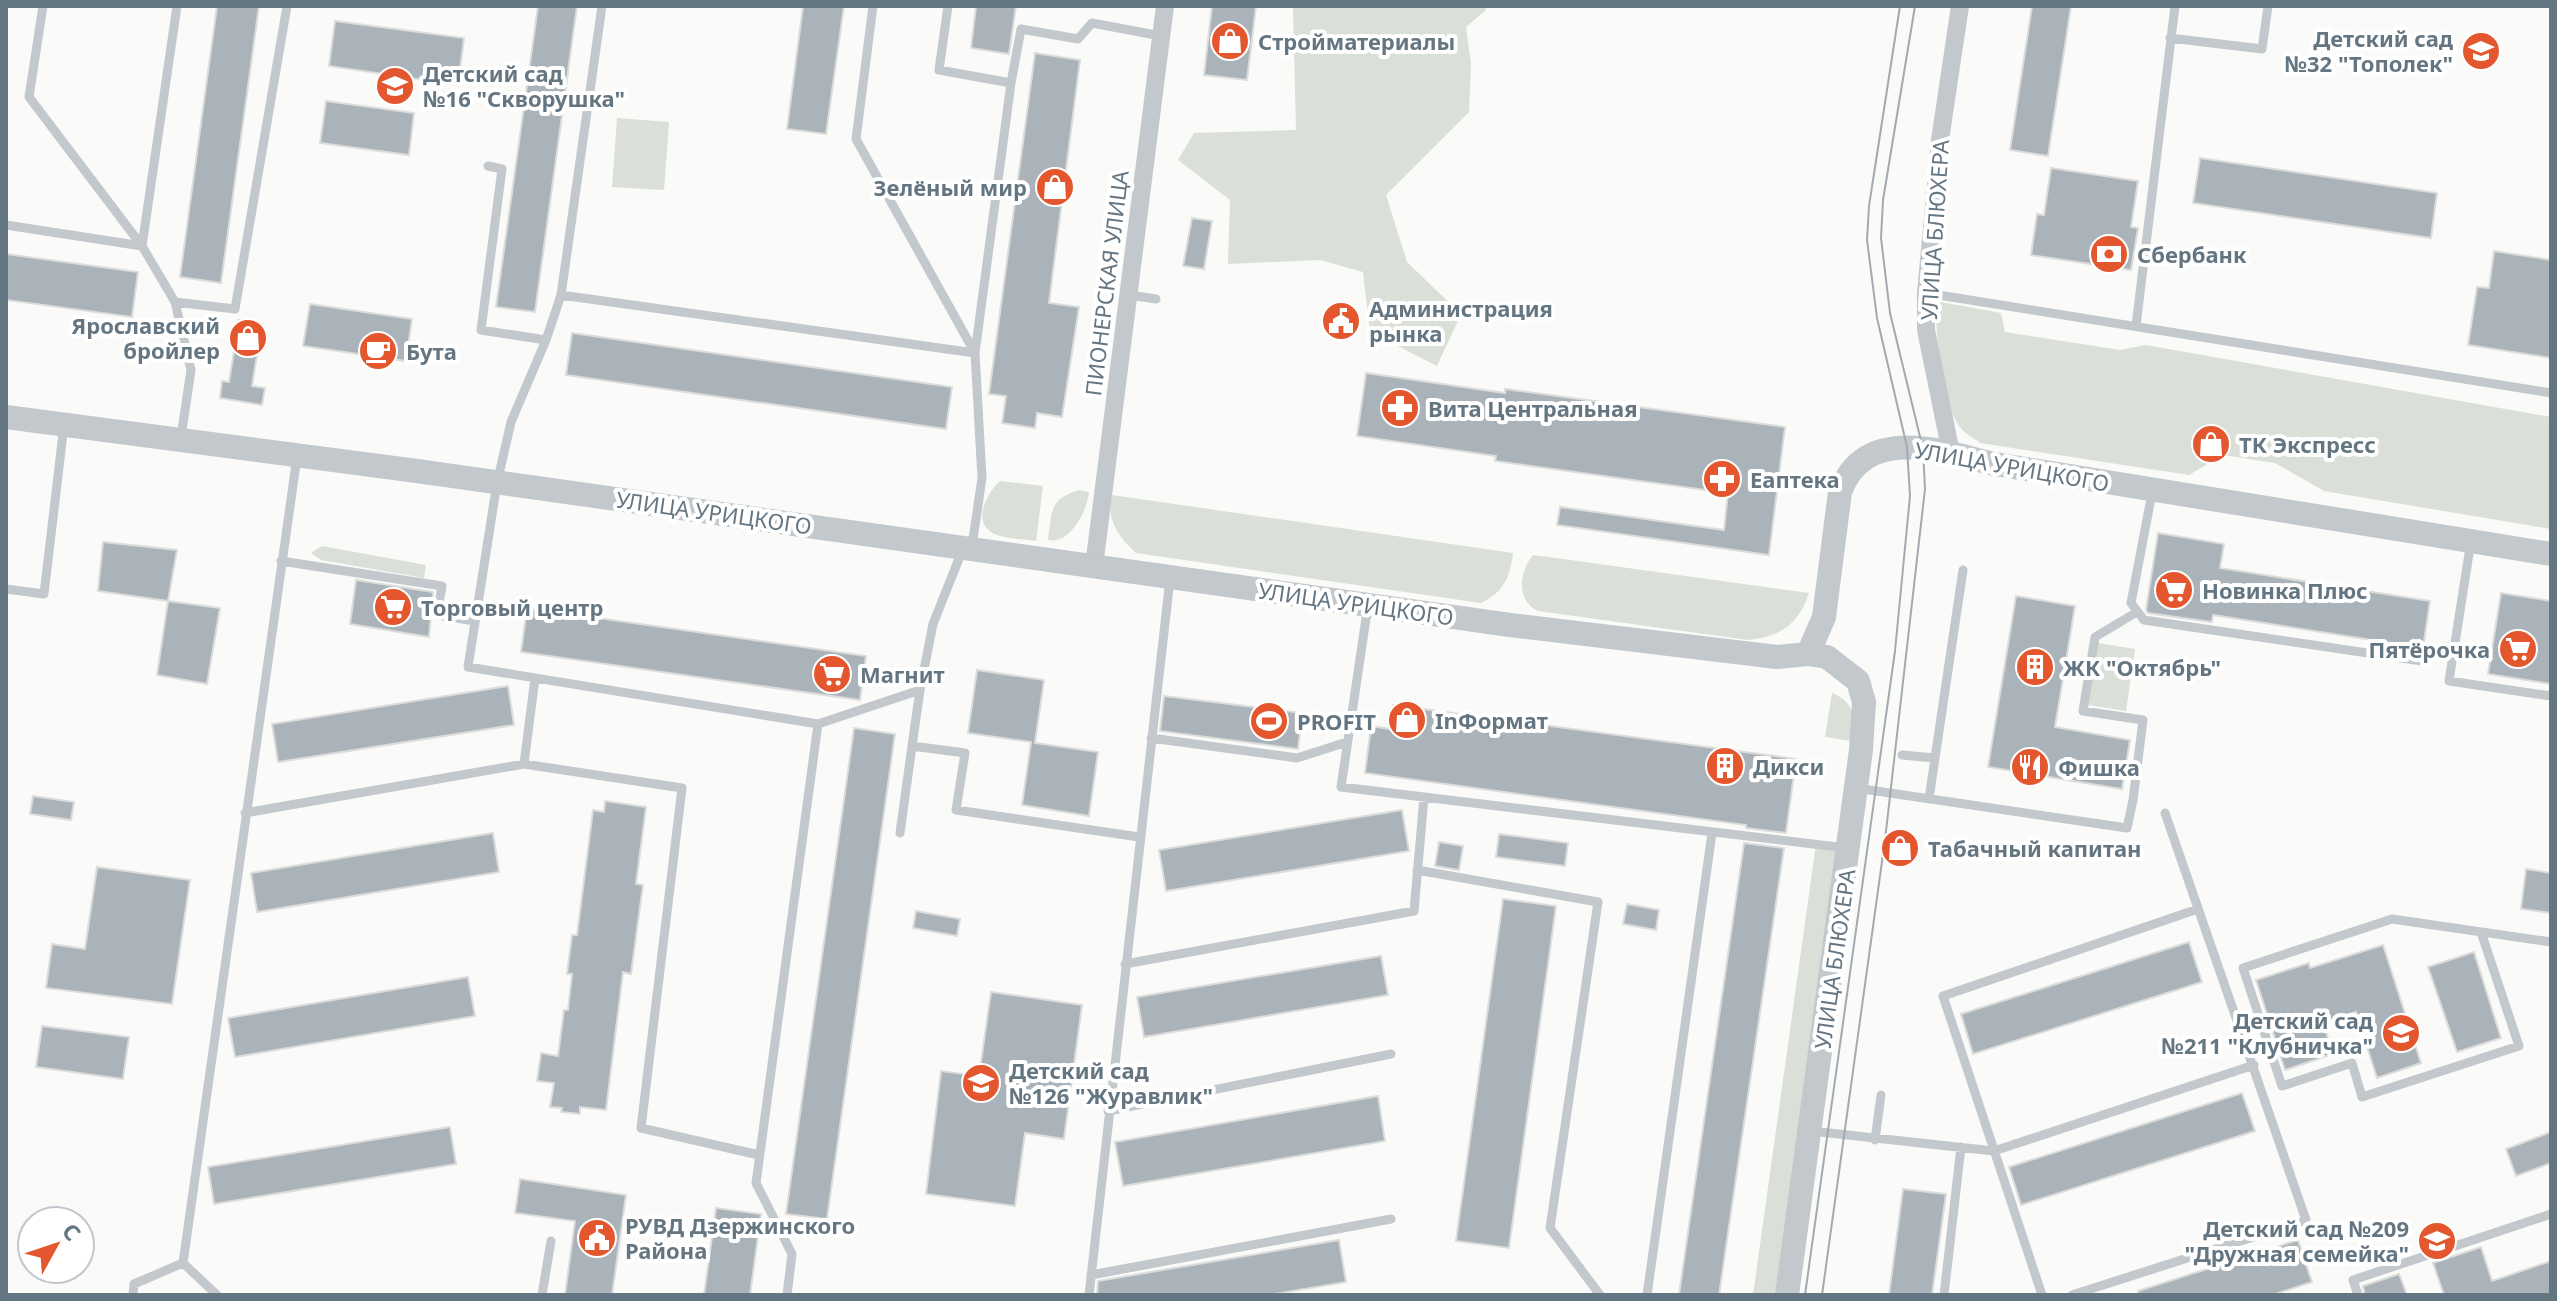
<svg xmlns="http://www.w3.org/2000/svg" width="2557" height="1301" viewBox="0 0 2557 1301" font-family="'Noto Sans',sans-serif">
<rect width="100%" height="100%" fill="#fafaf8"/>
<path fill="#dadfd7" d="M1293,6H1485L1486,10L1466,27L1471,64L1469,112L1386,195L1407,262L1461,314L1437,366L1370,332L1363,272L1320,260L1228,264L1230,200L1178,160L1194,133L1296,130Z
M617,118L669,122L664,190L612,187Z
M1935,301L2001,313L2005,332L2120,350L2146,345L2551,417V529L2324,491L2275,463L2223,455L2189,475L1980,443C1974,438 1964,433 1960,427C1942,405 1936,330 1935,301Z
M1000,481L1043,486L1036,541C1024,539 1009,539 997,535C970,525 986,494 1000,481Z
M1079,490L1089,492C1087,511 1070,545 1048,540C1052,512 1049,499 1079,490Z
M1112,495L1513,553C1510,577 1504,592 1481,603L1136,553C1118,536 1106,520 1112,495Z
M322,546L426,565L424,578L321,560L311,553Z
M1533,555L1541,556L1809,593C1799,624 1780,637 1748,640L1538,611C1516,601 1519,572 1533,555Z
M2098,643L2135,649L2126,711L2088,705Z
M1832,693C1856,703 1855,718 1852,741L1825,737Z
M1816,844L1837,847L1776,1295H1753Z"/>
<path fill="#aab3b9" stroke="#dcdcda" stroke-width="2" d="M217,6H259L221,283L180,277Z
M538,6H577L535,312L496,307Z
M803,6H844L826,134L787,129Z
M976,6H1016L1009,54L971,48Z
M1212,6H1256L1247,80L1204,75Z
M2032,6H2071L2048,156L2010,150Z
M335,21L464,38L458,85L329,66Z
M1035,53L1080,60L1049,303L1079,307L1062,417L1037,413L1035,428L1002,423L1006,396L989,394Z
M326,101L414,113L409,155L320,143Z
M2200,158L2437,193L2431,238L2193,203Z
M2051,168L2138,181L2131,227L2138,228L2131,270L2031,255L2037,214L2044,215Z
M1192,218L1212,221L1204,269L1183,266Z
M2494,251L2551,260V358L2468,345L2477,287L2489,288Z
M6,254L138,272L132,317L6,300Z
M310,304L412,319L406,361L303,346Z
M239,320L262,324L252,386L265,388L262,405L220,398L222,381L229,382Z
M572,333L952,387L946,429L566,375Z
M1366,373L1505,393V389L1785,427L1769,555L1557,525L1560,507L1724,530L1728,493L1495,461L1496,456L1357,436Z
M2158,533L2224,544L2220,568L2430,601L2423,648L2213,615L2212,622L2148,613L2146,610Z
M103,542L177,550L168,601L98,591Z
M356,580L433,592L429,637L350,624Z
M2501,593L2551,601V684L2488,674Z
M2016,596L2075,606L2055,727L2130,740L2122,789L1988,767Z
M168,601L220,608L207,684L157,675Z
M527,608L866,656L860,700L521,652Z
M977,670L1044,680L1035,743L1098,752L1089,816L1022,805L1031,742L968,733Z
M508,686L514,725L278,762L272,724Z
M1164,696L1302,713L1298,749L1160,731Z
M1393,705L1796,759L1786,833L1746,828V825L1365,773L1371,726L1390,729Z
M854,728L895,734L827,1219L786,1214Z
M33,796L74,802L71,820L30,814Z
M605,801L646,807L636,884L643,885L631,974L623,972L606,1110L580,1107V1114L561,1112L562,1108L550,1107L554,1083L537,1081L541,1053L558,1056L564,1010H568L572,974H567L572,935H577L593,810L604,812Z
M1402,810L1409,851L1166,891L1159,850Z
M493,833L499,872L257,912L251,873Z
M1499,834L1568,843L1565,866L1496,857Z
M1439,842L1463,846L1459,870L1435,866Z
M1744,843L1784,848L1719,1295H1679Z
M97,867L190,880L172,1004L46,988L52,944L85,949Z
M2526,869L2551,873V913L2521,909Z
M1503,899L1556,906L1509,1248L1456,1241Z
M1627,904L1659,910L1656,930L1623,924Z
M916,911L960,919L957,936L913,928Z
M2189,942L2202,982L1973,1054L1961,1014Z
M2383,945L2421,1063L2377,1078L2356,1012L2323,1022L2333,1054L2285,1070L2256,980L2309,963L2310,968Z
M2474,952L2501,1038L2457,1052L2428,967Z
M1381,956L1388,995L1144,1037L1137,997Z
M468,977L475,1016L235,1057L228,1018Z
M991,992L1082,1005L1064,1139L1025,1133L1015,1206L926,1194L941,1071L979,1076Z
M42,1026L129,1037L123,1079L36,1067Z
M2242,1093L2255,1131L2021,1205L2009,1167Z
M1378,1096L1385,1141L1123,1186L1115,1142Z
M450,1127L456,1164L214,1204L208,1167Z
M2551,1132V1163L2516,1176L2506,1149Z
M520,1179L626,1195L612,1295H565L575,1221L515,1213Z
M1903,1189L1946,1194L1932,1295H1889Z
M716,1208L761,1214L750,1295H704Z
M1339,1240L1346,1282L1268,1295H1097L1098,1281Z
M2298,1240L2312,1282L2272,1295H2139L2138,1291Z
M2481,1247L2492,1281L2551,1261V1295H2444L2433,1263Z
M2399,1274L2407,1295H2365L2363,1286Z"/>
<g fill="none" stroke-linecap="round" stroke-linejoin="round">
<path stroke="#c3c8cc" stroke-width="9" d="M177,6L142,246L175,302L191,370L181,437
M602,6L561,295L546,340L511,422L497,483L468,667L818,724
M948,6L939,70L1011,83L975,353L982,478L972,546
M2170,38L2262,49L2268,6
M1011,83L1021,29L1078,39L1092,23L1161,36
M488,166L502,169L481,330L546,340
M6,225L142,246L29,97L43,6
M1926,293L2551,393
M561,295L975,353L856,139L873,6
M1129,295L1156,299
M175,302L235,309L287,6
M2136,326L2175,6
M2152,493L2131,603L2144,620L2422,661L2455,644
M2471,541L2449,681L2551,696
M281,561L442,586L437,615L475,621
M6,589L44,594L64,425
M1368,605L1341,787L1846,848
M1151,738L1297,758L1347,742
M912,746L920,690
M1902,755L1935,758L1963,570
M524,764L535,678
M1856,788L2127,828L2133,800L2143,720L2083,711L2095,637L2137,612
M1929,799L1935,758
M245,813L524,764L682,788L641,1128L759,1155
M900,833L912,746L965,753L956,810L1139,837
M1417,870L1598,902L1550,1228L1600,1295
M2481,932L2519,1046L2362,1097L2352,1063L2282,1086L2243,968L2392,919L2551,942
M1125,964L1414,911L1424,797
M1108,1111L1391,1054
M1811,1131L1994,1151L2254,1065
M1875,1140L1881,1095
M1091,1275L1391,1219
M133,1295L134,1284L183,1263
M217,1295L183,1263L297,457
M542,1295L551,1241
M787,1295L792,1254L756,1183L818,724L920,690L933,624L962,551
M1089,1295L1170,579
M1647,1295L1712,833
M1944,1295L1961,1147
M2042,1295L1943,996L2198,909
M2072,1295L2306,1220L2165,813
M2358,1295L2353,1280L2551,1214"/>
<path stroke="#c3c8cc" stroke-width="18" d="M1951,453L1926,330V293L1940,140L1960,6
M1094,566L1165,6"/>
<path stroke="#c3c8cc" stroke-width="24" d="M6,417L417,471L1510,625L1777,657L1808,654L1827,657L1858,681L1864,702L1861,750L1787,1295
M1808,654L1824,617L1840,492C1864,426 1938,449 1989,463L2551,554"/>
<path stroke="#a2aab0" stroke-width="2" d="M1805,1295L1895,651L1910,496L1907,447L1877,318L1867,240L1869,206L1900,6
M1822,1295L1885,840L1925,489L1923,449L1890,313L1881,238L1883,200L1915,6"/>
</g>
<defs>
<symbol id="shop-disc" viewBox="-11 -11 22 22"><circle r="9.5" fill="#e4572e" stroke="#fff"/><path d="M-5-2.5h2.3a2.7 3.5 0 0 1 5.4 0H5L5.5 6h-11ZM-1.5-2.5h3a1.5 2.3 0 0 0-3 0Z" fill="#fff"/></symbol>
<symbol id="school-disc" viewBox="-11 -11 22 22"><circle r="9.5" fill="#e4572e" stroke="#fff"/><path d="M0-5L7-2L0 1L-7-2ZM-4 1L0 2.5L4 1V4Q0 6-4 4Z" fill="#fff"/></symbol>
<symbol id="bank-disc" viewBox="-11 -11 22 22"><circle r="9.5" fill="#e4572e" stroke="#fff"/><path d="M-6-4H6V4H-6ZM0-2.3a2.3 2.3 0 1 0 0 4.6a2.3 2.3 0 1 0 0-4.6Z" fill="#fff"/></symbol>
<symbol id="civic-disc" viewBox="-11 -11 22 22"><circle r="9.5" fill="#e4572e" stroke="#fff"/><path d="M-.6-6.5H3V-4.5H.6V-3L4-1V1h2V6H-6V1h2V-1L-.6-3ZM-1.2 2.5V6h2.4V2.5Z" fill="#fff"/></symbol>
<symbol id="cafe-disc" viewBox="-11 -11 22 22"><circle r="9.5" fill="#e4572e" stroke="#fff"/><path d="M-5.5-4.5H6V0H3Q3 3.5 0 3.5H-2.5Q-5.5 3.5-5.5 0ZM3-3.2v2h1.7v-2ZM-6 4.5H4V6H-6Z" fill="#fff"/></symbol>
<symbol id="pharmacy-disc" viewBox="-11 -11 22 22"><circle r="9.5" fill="#e4572e" stroke="#fff"/><path d="M-2-6h4v4h4v4h-4v4h-4v-4h-4v-4h4Z" fill="#fff"/></symbol>
<symbol id="supermarket-disc" viewBox="-11 -11 22 22"><circle r="9.5" fill="#e4572e" stroke="#fff"/><path d="M-6-5.5h2.5l.6 2H6L4.5 2H-2.5L-4.4-4H-6ZM-1.5 3.2a1.3 1.3 0 1 0 .1 0ZM3 3.2a1.3 1.3 0 1 0 .1 0Z" fill="#fff"/></symbol>
<symbol id="building-disc" viewBox="-11 -11 22 22"><circle r="9.5" fill="#e4572e" stroke="#fff"/><path d="M-4-6H4V6H1V3H-1V6H-4ZM-2.5-4.3h1.7v1.8h-1.7ZM.8-4.3h1.7v1.8H.8ZM-2.5-1h1.7V.8h-1.7ZM.8-1h1.7V.8H.8Z" fill="#fff"/></symbol>
<symbol id="stadium-disc" viewBox="-11 -11 22 22"><circle r="9.5" fill="#e4572e" stroke="#fff"/><path d="M0-5a6.5 5 0 1 0 0 10a6.5 5 0 1 0 0-10ZM-3.5-1.8h7v3.6h-7Z" fill="#fff"/></symbol>
<symbol id="restaurant-disc" viewBox="-11 -11 22 22"><circle r="9.5" fill="#e4572e" stroke="#fff"/><path d="M-5-6h1v4h1v-4h1v4h1v-4h1v5L-1.5 .5V6h-2V.5L-5-1ZM5-6V6H3V1.5H1.5Q1.5-4 5-6Z" fill="#fff"/></symbol>
</defs>
<g fill-rule="evenodd">
<use href="#shop-disc" x="1208" y="19" width="44" height="44"/>
<use href="#school-disc" x="2459" y="29" width="44" height="44"/>
<use href="#school-disc" x="373" y="64" width="44" height="44"/>
<use href="#shop-disc" x="1033" y="165" width="44" height="44"/>
<use href="#bank-disc" x="2087" y="232" width="44" height="44"/>
<use href="#civic-disc" x="1319" y="299" width="44" height="44"/>
<use href="#shop-disc" x="226" y="316" width="44" height="44"/>
<use href="#cafe-disc" x="356" y="329" width="44" height="44"/>
<use href="#pharmacy-disc" x="1378" y="386" width="44" height="44"/>
<use href="#shop-disc" x="2189" y="422" width="44" height="44"/>
<use href="#pharmacy-disc" x="1700" y="457" width="44" height="44"/>
<use href="#supermarket-disc" x="2152" y="568" width="44" height="44"/>
<use href="#supermarket-disc" x="371" y="585" width="44" height="44"/>
<use href="#supermarket-disc" x="2496" y="627" width="44" height="44"/>
<use href="#building-disc" x="2013" y="645" width="44" height="44"/>
<use href="#supermarket-disc" x="810" y="652" width="44" height="44"/>
<use href="#shop-disc" x="1385" y="698" width="44" height="44"/>
<use href="#stadium-disc" x="1247" y="699" width="44" height="44"/>
<use href="#building-disc" x="1703" y="744" width="44" height="44"/>
<use href="#restaurant-disc" x="2008" y="745" width="44" height="44"/>
<use href="#shop-disc" x="1878" y="826" width="44" height="44"/>
<use href="#school-disc" x="2379" y="1011" width="44" height="44"/>
<use href="#school-disc" x="959" y="1061" width="44" height="44"/>
<use href="#civic-disc" x="575" y="1216" width="44" height="44"/>
<use href="#school-disc" x="2415" y="1219" width="44" height="44"/>
</g>
<g text-anchor="middle" dominant-baseline="central" stroke-width="8" stroke-linejoin="round" paint-order="stroke">
<g font-size="22" font-weight="bold" fill="#657683" stroke="#fff" text-anchor="start">
<text x="2453" y="38" text-anchor="end">Детский сад<tspan x="2453" dy="25">№32 "Тополек"</tspan></text>
<text x="1258" y="41">Стройматериалы</text>
<text x="423" y="73">Детский сад<tspan x="423" dy="25">№16 "Скворушка"</tspan></text>
<text x="1027" y="187" text-anchor="end">Зелёный мир</text>
<text x="2137" y="254">Сбербанк</text>
<text x="1369" y="308">Администрация<tspan x="1369" dy="25">рынка</tspan></text>
<text x="220" y="325" text-anchor="end">Ярославский<tspan x="220" dy="25">бройлер</tspan></text>
<text x="406" y="351">Бута</text>
<text x="1428" y="408">Вита Центральная</text>
<text x="2239" y="444">ТК Экспресс</text>
<text x="1750" y="479">Еаптека</text>
<text x="2202" y="590">Новинка Плюс</text>
<text x="421" y="607">Торговый центр</text>
<text x="2490" y="649" text-anchor="end">Пятёрочка</text>
<text x="2063" y="667">ЖК "Октябрь"</text>
<text x="860" y="674">Магнит</text>
<text x="1435" y="720">InФормат</text>
<text x="1297" y="721">PROFIT</text>
<text x="1753" y="766">Дикси</text>
<text x="2058" y="767">Фишка</text>
<text x="1928" y="848">Табачный капитан</text>
<text x="2373" y="1020" text-anchor="end">Детский сад<tspan x="2373" dy="25">№211 "Клубничка"</tspan></text>
<text x="1009" y="1070">Детский сад<tspan x="1009" dy="25">№126 "Журавлик"</tspan></text>
<text x="625" y="1225">РУВД Дзержинского<tspan x="625" dy="25">Района</tspan></text>
<text x="2409" y="1228" text-anchor="end">Детский сад №209<tspan x="2409" dy="25">"Дружная семейка"</tspan></text>
</g>
<g font-size="22" fill="#657683" stroke="#fff">
<text transform="translate(1934 230) rotate(-86)">УЛИЦА БЛЮХЕРА</text>
<text transform="translate(1106 283) rotate(-83)">ПИОНЕРСКАЯ УЛИЦА</text>
<text transform="translate(2012 466) rotate(10)">УЛИЦА УРИЦКОГО</text>
<text transform="translate(714 512) rotate(8)">УЛИЦА УРИЦКОГО</text>
<text transform="translate(1356 603) rotate(8)">УЛИЦА УРИЦКОГО</text>
<text transform="translate(1834 959) rotate(-82)">УЛИЦА БЛЮХЕРА</text>
</g>
</g>
<rect width="2557" height="1301" fill="none" stroke="#657683" stroke-width="16"/>
<g transform="translate(56 1245) rotate(50)"><circle r="38" fill="#ffffff" stroke="#c1c8cd" stroke-width="2"/>
<path d="M0-6L14 30L0 20L-14 30Z" fill="#e4572e"/>
<text y="-12" font-size="22" font-weight="bold" text-anchor="middle" fill="#657683">С</text>
</g>
</svg>
